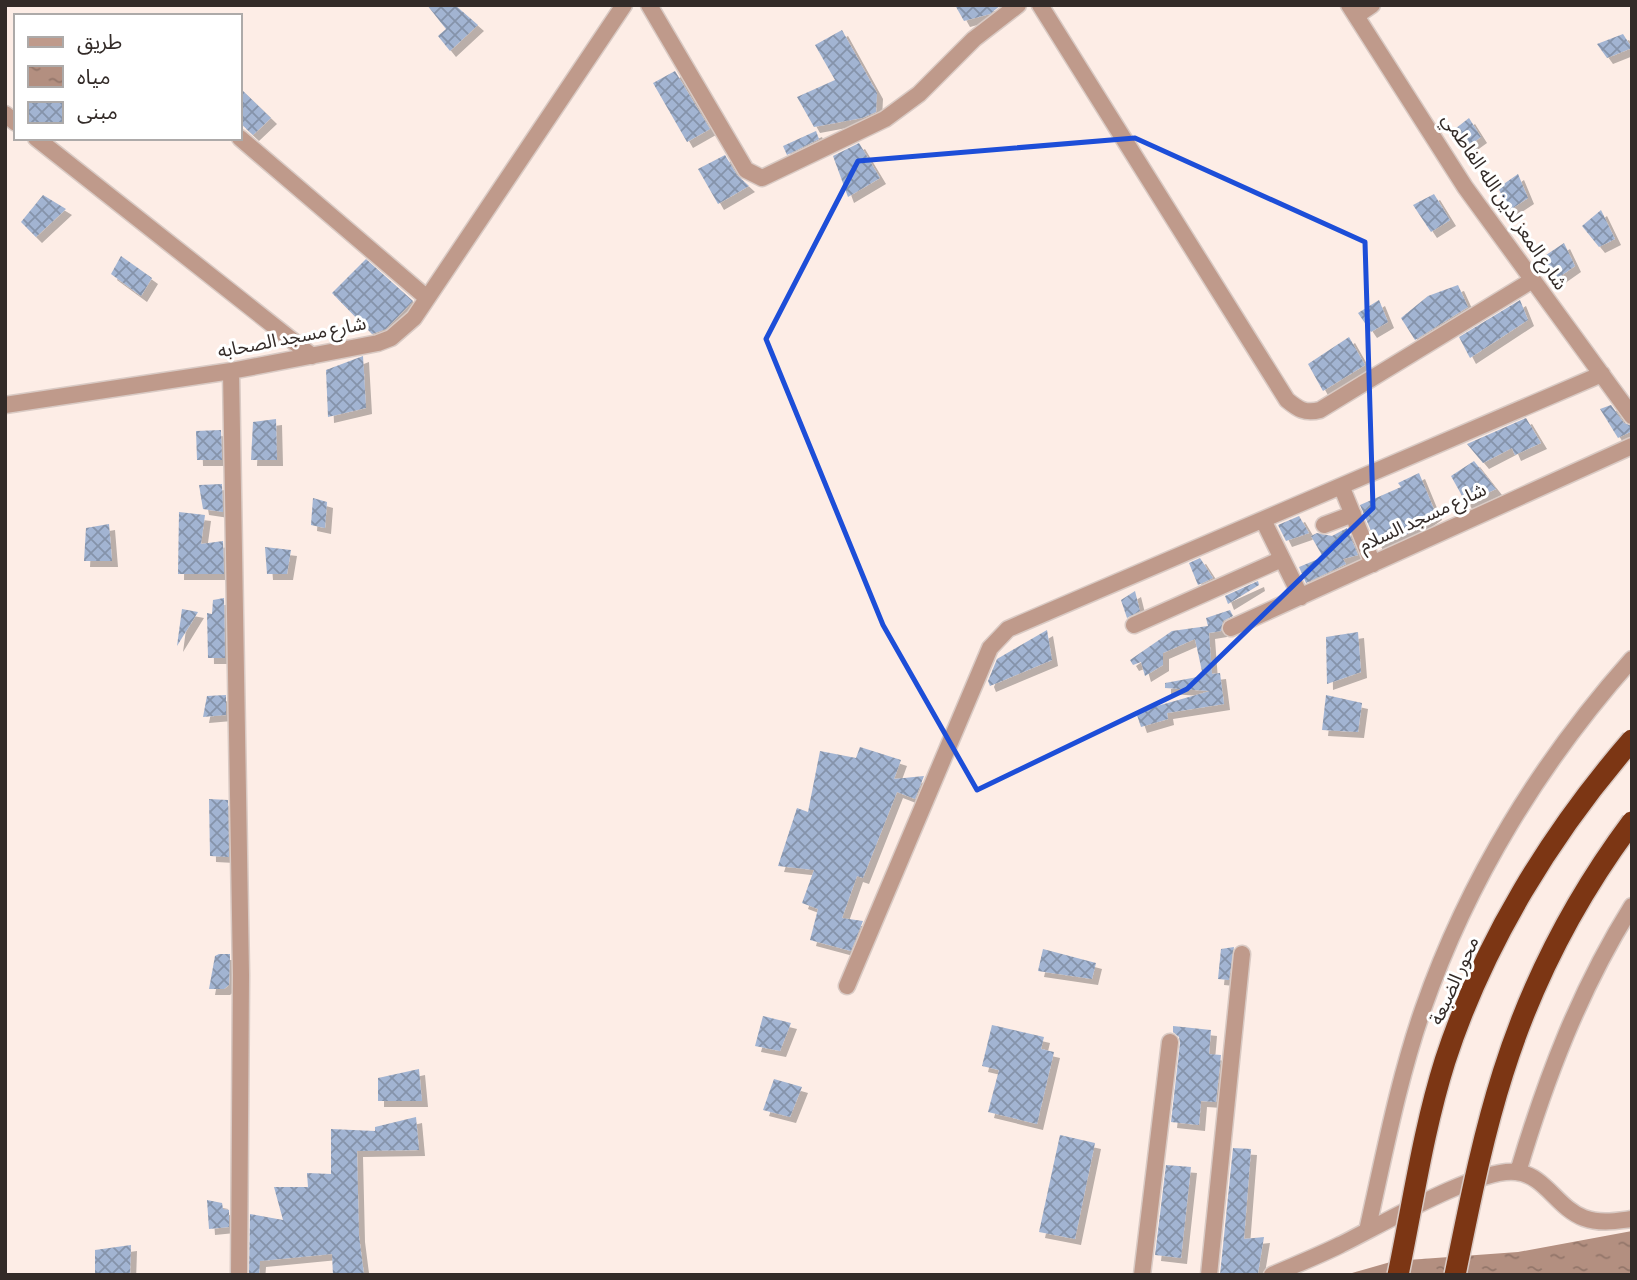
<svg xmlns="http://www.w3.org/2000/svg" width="1637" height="1280" viewBox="0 0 1637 1280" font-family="'Sofia Sans Condensed','Noto Sans Arabic',sans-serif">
<defs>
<pattern id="water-ripples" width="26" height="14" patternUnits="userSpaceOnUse" patternTransform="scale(1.75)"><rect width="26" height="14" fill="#b38f80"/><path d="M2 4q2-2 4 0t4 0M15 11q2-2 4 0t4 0" fill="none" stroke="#927569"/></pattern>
<pattern id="building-cross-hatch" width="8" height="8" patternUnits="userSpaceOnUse" patternTransform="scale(1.75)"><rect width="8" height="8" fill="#a2b4d2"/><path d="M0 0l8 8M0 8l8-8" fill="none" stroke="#8593aa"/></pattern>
<filter id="shadow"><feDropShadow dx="6" dy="6" stdDeviation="0" flood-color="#0004"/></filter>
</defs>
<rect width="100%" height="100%" fill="#fdede6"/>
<path fill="url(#water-ripples)" d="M1632,1231V1275H1345L1394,1261L1518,1252Z"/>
<path fill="url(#building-cross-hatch)" filter="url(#shadow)" d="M427,5H455L478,25L450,51L438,36L446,29Z
M955,5H1001L990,14L964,21Z
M842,30L877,93L876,112L862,118L814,127L797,97L835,80L815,45Z
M1623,34L1632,48L1607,58L1597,44Z
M675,71L710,129L687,142L653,83Z
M240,88L271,118L253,135L240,123Z
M1469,118L1481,137L1463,150L1451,132Z
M816,131L819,139L787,155L783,146Z
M859,143L880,178L848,197L833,156Z
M725,155L737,175L749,186L718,204L698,169Z
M1518,174L1528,198L1510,210L1498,188Z
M1434,194L1450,220L1431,232L1413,205Z
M43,195L66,209L36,237L21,222Z
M1601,210L1615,239L1599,247L1582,226Z
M1564,243L1575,266L1555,280L1543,257Z
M121,256L152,278L141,296L111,274Z
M366,259L413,301L386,329L372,334L332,293Z
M1458,285L1468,307L1415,340L1401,318L1428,296Z
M1379,300L1388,322L1371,332L1358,313Z
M1520,300L1528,320L1470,358L1459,337Z
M1349,337L1365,365L1323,391L1308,364Z
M363,356L366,408L328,417L326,370Z
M1611,405L1624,423L1632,426V431L1618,438L1600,409Z
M1526,418L1541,443L1515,455L1512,448L1483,463L1467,444Z
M276,419L277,460H251L253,422Z
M221,430L222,460H197L196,431Z
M1474,461L1496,489L1466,503L1451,476Z
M1419,473L1436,514L1407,534L1378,547L1360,505L1401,487L1398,483Z
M222,484L223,512L203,509L199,485Z
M313,498L327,502L325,528L311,525Z
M179,512L205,515L201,544L223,541L224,574H178Z
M1299,516L1309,533L1286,541L1278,525Z
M109,524L112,561H84L86,528Z
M1347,528L1358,555L1343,559L1346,564L1306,583L1299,567L1323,557L1311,536L1317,533L1332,536Z
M265,547L291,550L287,574H267Z
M1200,558L1213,578L1198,585L1189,563Z
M1258,581L1259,585L1228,604L1225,596Z
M1135,591L1140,611L1127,618L1121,600Z
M224,598L225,658H208L207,613L212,614L213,600Z
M182,609L198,612L177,646Z
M1230,610L1233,616L1223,621L1221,631L1209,633L1212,674L1220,673L1224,704L1167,713L1168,719L1141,727L1136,712L1210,691L1165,688V683L1203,676L1195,639L1163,653V665L1145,676L1141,662L1133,665L1130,660L1172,631L1208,626L1206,618Z
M1047,630L1052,660L990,686L988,681L997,659Z
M1358,632L1361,672L1327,684L1326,637Z
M226,695V715L203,717L207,696Z
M1326,695L1362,703L1358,732L1322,730Z
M860,747L901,760L894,779L924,776L915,799L897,792L863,878L857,876L842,918L863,921L851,951L810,940L818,909L802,903L814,870L778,866L797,808L808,812L820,751L856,758Z
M209,799L228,800L229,857L210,856Z
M1234,947L1229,980L1218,979L1221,949Z
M1043,949L1096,963L1092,979L1038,971Z
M219,954H230L229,985L224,989H209L215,956Z
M763,1016L791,1023L780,1051L755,1046Z
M992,1025L1044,1037L1041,1049L1054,1052L1037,1124L988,1112L999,1070L982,1066Z
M1173,1026L1211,1030L1209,1054L1221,1055L1216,1102L1201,1101L1199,1125L1171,1122L1180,1043L1179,1037L1173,1032Z
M419,1069L422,1101H378V1078Z
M774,1079L802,1087L790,1117L763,1110Z
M416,1117L419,1150L357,1151L359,1236L364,1275H333L332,1254L260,1261L259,1275H249L250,1214L283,1220L274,1187H308L307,1173L331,1174V1129L375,1131V1127Z
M1060,1135L1095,1143L1075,1239L1039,1232Z
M1233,1148L1251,1149L1244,1239L1264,1237L1258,1273L1220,1275Z
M1166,1165L1191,1167L1181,1258L1155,1255Z
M207,1200L222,1203L223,1209L229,1210V1227L209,1229Z
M131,1245L130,1275H95V1250Z"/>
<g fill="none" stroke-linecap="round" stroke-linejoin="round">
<defs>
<path id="street" d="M649,5L746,170L762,178L885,119L919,94L974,39L1018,5
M1040,5L1287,400C1298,409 1305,414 1320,410L1531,281
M1349,5L1465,187L1632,416
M1356,16L1372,5
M5,114L16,123
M36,138L312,356
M240,138L427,298
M231,371L241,975L239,1275
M5,405L231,371L378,343L391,338L414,318L624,5
M1342,488L1373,564
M1263,520L1301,597
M1324,525L1353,514
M1134,625L1282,559
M1231,628L1632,446
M847,986L990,648L1008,629L1602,374
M1518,1172C1546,1078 1580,989 1632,906
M1367,1231C1384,1156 1398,1081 1423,1009C1468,880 1541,761 1632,659
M1142,1275L1170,1042
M1209,1275L1242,954
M1272,1275C1295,1265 1318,1256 1340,1245C1377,1227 1479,1167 1516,1172C1545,1175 1557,1208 1584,1218C1600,1224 1616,1221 1632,1219"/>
</defs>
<use href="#street" stroke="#d9cac4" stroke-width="19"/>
<use href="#street" stroke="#bf9a8b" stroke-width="16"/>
<defs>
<path id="highway-bridge" d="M1398,1275C1413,1203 1423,1131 1445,1061C1483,944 1551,833 1632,740
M1455,1275C1469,1207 1482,1139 1503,1073C1531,984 1576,897 1632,822"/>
</defs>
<use href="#highway-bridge" stroke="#d9cac4" stroke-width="24" stroke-linecap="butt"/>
<use href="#highway-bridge" stroke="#7c3614" stroke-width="21"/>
</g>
<path fill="none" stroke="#1d4ed8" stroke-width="5" stroke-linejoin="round" d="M1135,138L1365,242L1373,508L1187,689L977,790L883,625L766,339L858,161Z"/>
<g text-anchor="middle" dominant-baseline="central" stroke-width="6" stroke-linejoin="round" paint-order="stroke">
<g font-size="19" fill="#332b28" stroke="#fff">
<text transform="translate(1504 202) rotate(56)">شارع المعز لدين الله الفاطمي</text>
<text transform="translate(292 338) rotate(-11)">شارع مسجد الصحابه</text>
<text transform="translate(1423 518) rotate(-25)">شارع مسجد السلام</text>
<text transform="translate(1455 981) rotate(-66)">محور الضبعة</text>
</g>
</g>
<rect width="1637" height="1280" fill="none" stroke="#332b28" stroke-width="14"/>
<rect x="14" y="14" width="228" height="126" fill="#ffffff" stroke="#adaaa9" stroke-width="2"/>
<rect x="28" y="37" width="35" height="10" fill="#bf9a8b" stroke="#adaaa9" stroke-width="2"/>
<text x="77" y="49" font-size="21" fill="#332b28">طريق</text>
<rect x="28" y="66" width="35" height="21" fill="url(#water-ripples)" stroke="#adaaa9" stroke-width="2"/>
<text x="77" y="84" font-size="21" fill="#332b28">مياه</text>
<rect x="28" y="102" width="35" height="21" fill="url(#building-cross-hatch)" stroke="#adaaa9" stroke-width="2"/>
<text x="77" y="119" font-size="21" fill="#332b28">مبنى</text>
</svg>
